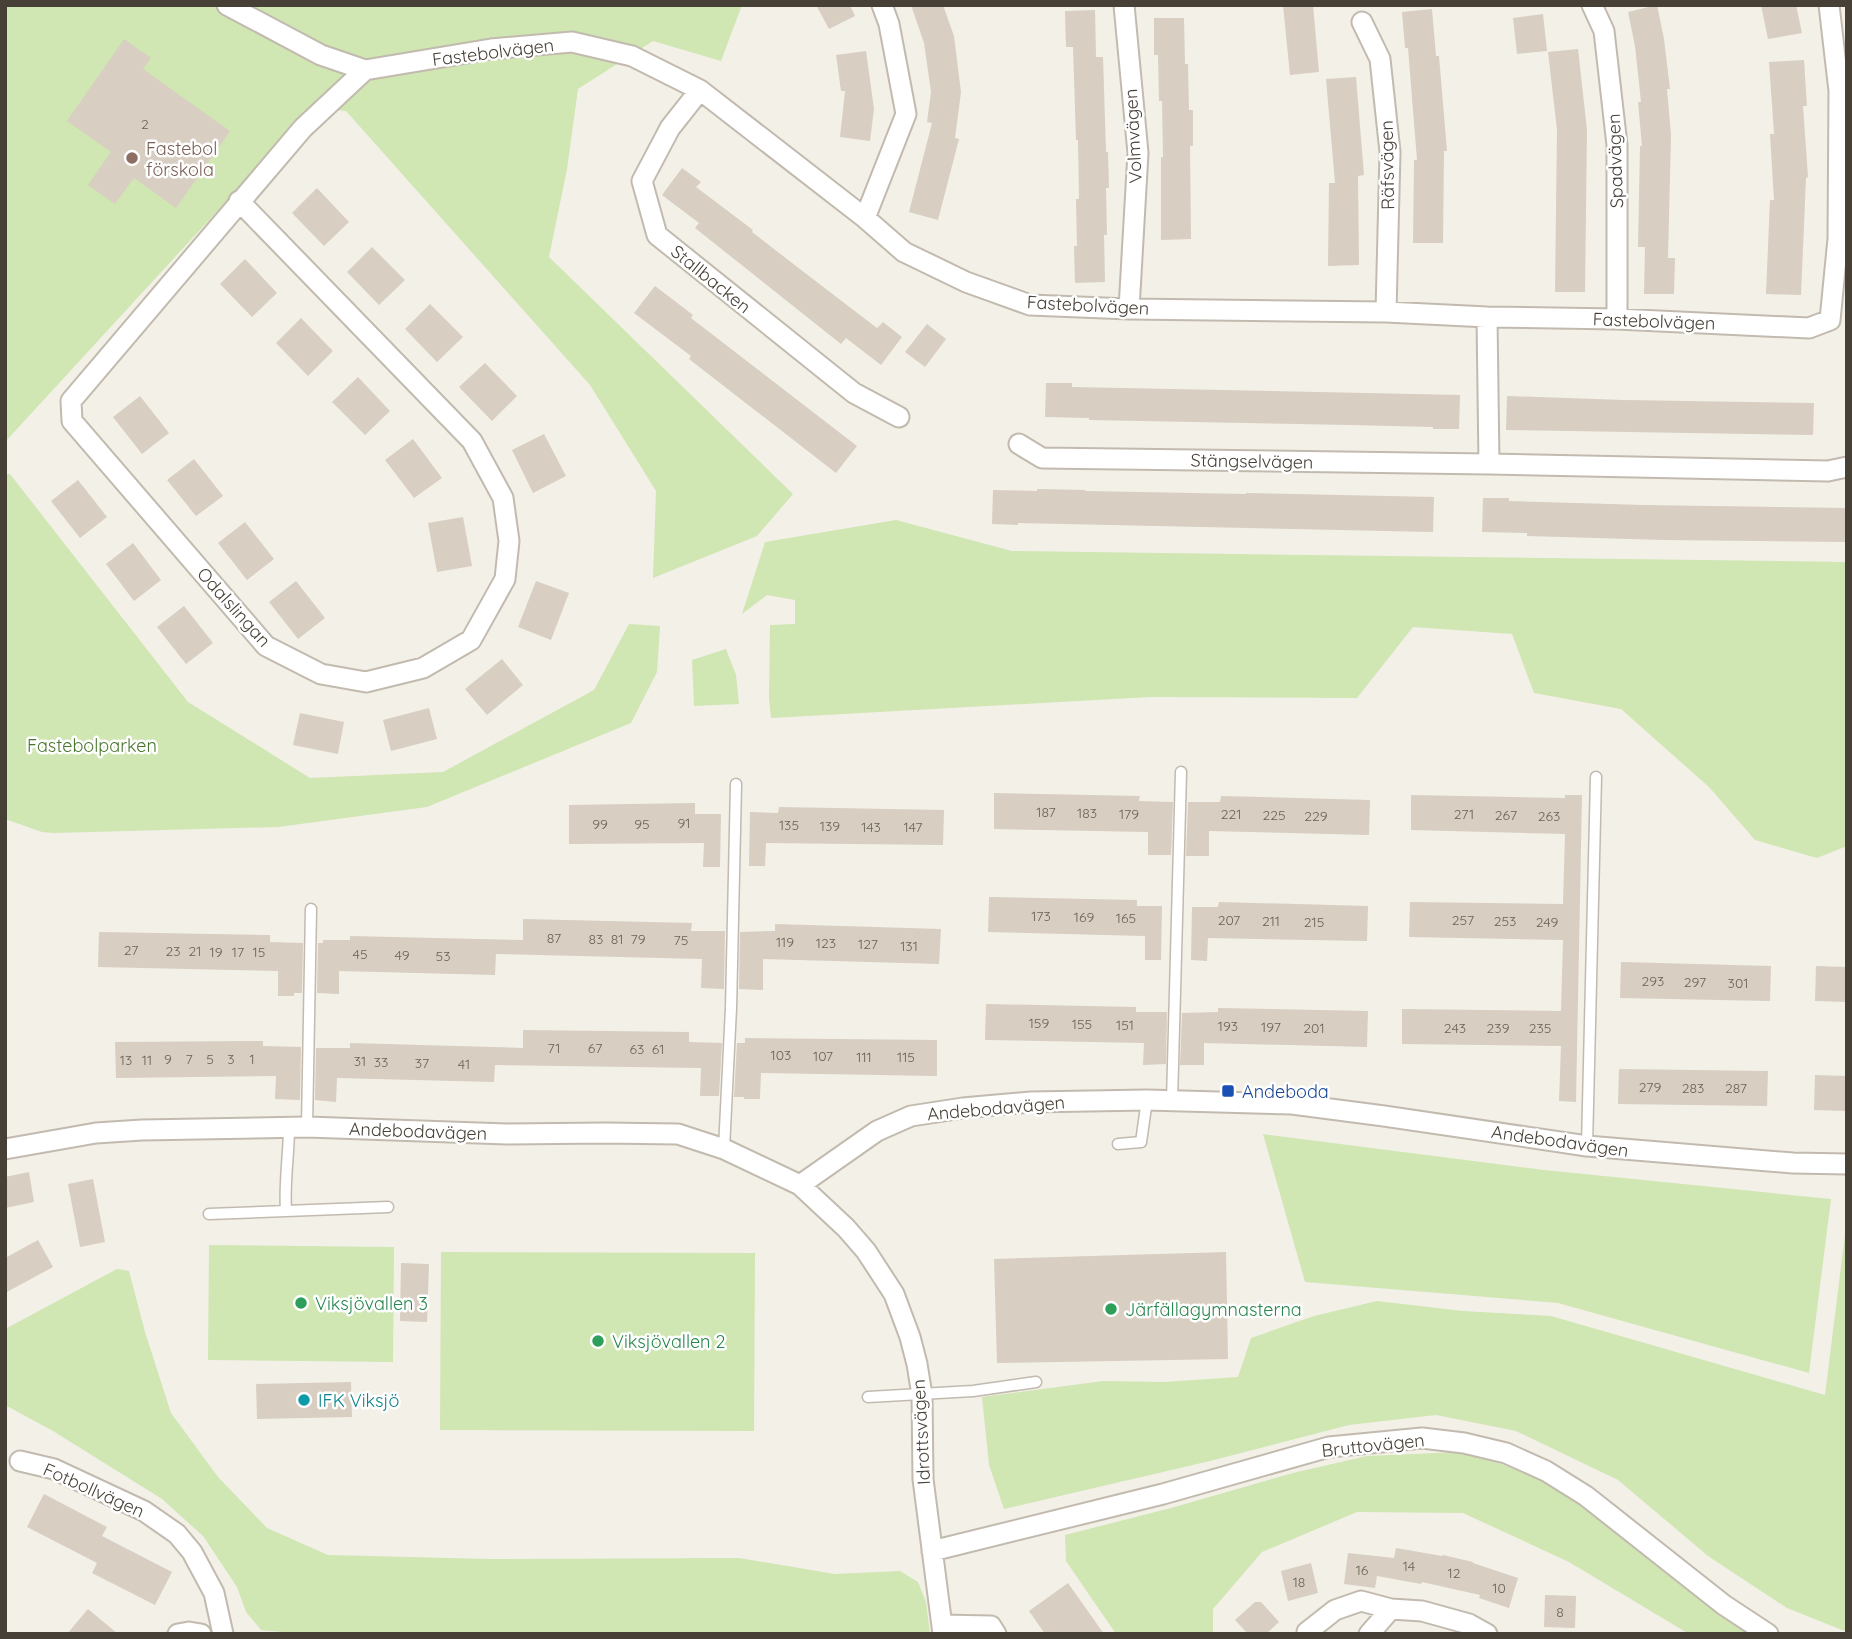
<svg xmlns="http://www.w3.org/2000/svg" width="1852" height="1639" viewBox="0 0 1852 1639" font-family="Quicksand,sans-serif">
<rect width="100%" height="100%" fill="#f3f0e8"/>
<path fill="#d0e6b3" d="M5,5H742L721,61L653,41L578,89L567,169L549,257L793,494L757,536L653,578L656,491L590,385L346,111L312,108L5,442Z
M5,474H10L188,702L310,778L443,772L594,690L629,624L660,626L657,672L631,723L427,807L278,827L54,833L42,832L5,819Z
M896,520L1012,551L1847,562V846L1817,858L1755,840L1709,787L1621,709L1534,693L1512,634L1413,627L1357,698L1150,697L771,718L769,698L770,625L795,624V600L767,595L742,614L765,542Z
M726,649L736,675L739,704L694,706L692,660Z
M1263,1134L1544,1170L1831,1199L1809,1373L1558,1303L1305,1282Z
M1847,1218V1632L1787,1608L1708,1556L1618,1480L1516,1431L1436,1415L1349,1425L1210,1461L1004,1509L989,1465L982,1397L1103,1381L1164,1382L1238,1377L1251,1338L1314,1316L1377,1301L1463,1311L1551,1316L1825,1395Z
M209,1245L394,1247L393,1362L208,1360Z
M441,1252L755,1253L754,1431L440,1430Z
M117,1269L129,1271L145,1332L171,1413L218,1477L267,1528L328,1555L490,1559L739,1558L835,1574L900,1571L918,1582L926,1602L930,1634H303L261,1630L246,1612L237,1587L203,1536L162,1499L53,1431L5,1405V1329Z
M1459,1452L1543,1476L1752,1634H1689L1569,1562L1463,1513L1357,1512L1262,1552L1213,1609V1634H1116L1066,1561L1065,1535L1171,1508L1293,1473L1367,1456Z"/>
<path fill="#d8cec1" d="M816,5H850L855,16L829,29Z
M911,5H943L954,36L961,92L955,138L959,139L938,220L909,212L932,123L927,122L931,92L924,43Z
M1283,5H1313L1319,72L1290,75Z
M1657,5L1664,39L1670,89H1667L1671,135L1668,258H1675L1674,294H1644L1645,247H1638L1640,146H1642L1638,102H1641L1635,46L1628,12Z
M1761,5H1796L1802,33L1768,39Z
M1432,9L1436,56H1439L1447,151H1444L1443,243H1413L1414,160H1417L1408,48H1405L1402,12Z
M1095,10L1096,57H1103L1106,152H1108L1109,188H1106L1107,235H1104L1105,282L1075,283L1074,246H1077L1076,199H1079L1078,140H1076L1073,47H1066L1065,11Z
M1543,14L1547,51L1517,54L1513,18Z
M1154,18H1184L1185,64H1188L1189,110H1193V146H1190L1191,239L1161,240V157H1163L1162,101H1159L1158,55H1154Z
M124,39L151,58L143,69L230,131L176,208L134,178L115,204L88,185L111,152L67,121Z
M1578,49L1587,130L1585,292H1555L1557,130L1548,52Z
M866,51L874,109L870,141L840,137L845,91H841L836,55Z
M1804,60L1807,106H1803L1808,177L1806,178L1801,295L1766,294L1770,200H1774L1770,134H1774L1769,62Z
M1356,77L1364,175L1358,176L1359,265L1328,266L1329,183H1335L1326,79Z
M682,168L701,182L696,187L753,230L752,232L809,276L877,328L883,322L902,337L881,365L846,338L841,344L695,228L699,223L662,195Z
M317,188L349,222L324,246L292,213Z
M372,247L405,280L379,305L347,272Z
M245,259L277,293L252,317L220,284Z
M655,286L693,315L691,318L857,446L836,473L689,359L691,356L634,313Z
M430,304L463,337L437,362L405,329Z
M301,318L333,351L308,376L276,343Z
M927,324L946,339L925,367L905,352Z
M485,363L517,396L492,421L459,387Z
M358,377L390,411L365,435L332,402Z
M1046,383H1072V387L1460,395L1459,429H1433V427L1350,425L1089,420V418L1045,417Z
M140,396L169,433L142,454L113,417Z
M1507,396L1623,400L1814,403L1813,435L1506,430Z
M544,434L566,476L533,493L512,450Z
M413,439L442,478L414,498L385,460Z
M194,459L223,496L196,516L167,480Z
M78,480L107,517L80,538L51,501Z
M1037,489L1085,490V491L1246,494V493L1434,497L1433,532L1018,523V525L992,524L993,490L1037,491Z
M1483,498H1509V501L1644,505L1847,508V542L1664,540L1527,536V533L1482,532Z
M463,517L472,566L437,572L428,523Z
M245,522L274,559L247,580L218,543Z
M133,543L161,580L134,601L106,564Z
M296,581L325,618L298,639L269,602Z
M536,581L569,593L551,640L518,627Z
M184,606L213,643L186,664L157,627Z
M502,659L523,685L487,715L465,689Z
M429,708L437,739L391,751L383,720Z
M300,713L344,722L338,754L293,745Z
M994,793L1140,796L1139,801L1173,802L1171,855H1148V832L994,829Z
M1411,795L1565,798V795H1582L1576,1102L1559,1101L1561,1046L1402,1044V1009L1561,1011L1563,940L1409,937L1410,902L1563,904L1565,834L1411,830Z
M1221,796L1370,800L1369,835L1209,831V856H1186L1188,802H1220Z
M695,803V814H721L720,867H703L704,843L569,844V805Z
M779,807L944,810L943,845L766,843L765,866H749L750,812L778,813Z
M989,897L1137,900V906H1162L1161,960H1145V936L988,932Z
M1219,902L1368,906L1367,941L1208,938L1207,961L1191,960L1192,907H1218Z
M523,919L692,923L691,931H725L724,989L701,988L702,959L496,954L495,975L339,971V994L317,993L318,943H323V940H350V936L523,940Z
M775,924L941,929L939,964L763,959V990L739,989L740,932L775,931Z
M99,932L270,935V942L303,943L302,993H294V996H278V971L98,967Z
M1621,962L1771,966L1770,1001L1620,998Z
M1816,966L1847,967V1002L1815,1001Z
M986,1004L1136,1007V1012H1167L1166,1064L1143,1065L1144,1043L985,1040Z
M1218,1008L1368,1011L1367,1047L1204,1043V1065H1180L1182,1013L1218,1012Z
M523,1030L689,1032V1042L722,1043L719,1096H700L701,1068L495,1065L494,1082L337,1078L336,1102L315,1100L316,1048H350V1043L523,1048Z
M745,1038L937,1040V1076L761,1073L760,1099H744V1097H734L737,1043H745Z
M263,1041V1046L301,1047L300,1100L275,1099L276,1076L116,1078L115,1042Z
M1619,1069L1768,1071L1767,1106L1618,1104Z
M1815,1075L1847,1076V1111L1814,1110Z
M29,1172L34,1202L5,1208V1177Z
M93,1179L105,1242L80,1247L68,1184Z
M38,1240L53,1267L5,1293V1258Z
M1226,1252L1228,1359L997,1363L994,1259Z
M401,1263L429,1264L427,1322L400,1321Z
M351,1382L352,1417L257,1419L256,1384Z
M44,1494L107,1527L102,1536L172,1572L155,1605L92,1573L97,1563L27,1527Z
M1396,1548L1442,1556L1443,1555L1473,1562V1563L1518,1578L1509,1608L1479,1598L1480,1595L1422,1582L1421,1584L1377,1576L1375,1588L1344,1584L1348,1553L1394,1558Z
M1311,1563L1318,1593L1288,1601L1281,1571Z
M1068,1583L1104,1634H1045L1029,1611Z
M1545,1595L1576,1596L1575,1628L1544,1627Z
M1255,1602H1261L1279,1622L1266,1634H1248L1235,1620Z
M88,1609L118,1634H67Z"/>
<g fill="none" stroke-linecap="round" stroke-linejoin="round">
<defs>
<path id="service" d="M1172,1101L1181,772
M307,1127L311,909
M1118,1144L1141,1142L1147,1100
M1587,1146L1596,777
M724,1149L731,1008L736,784
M286,1211C284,1182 289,1155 289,1127
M209,1214L388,1207
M868,1397L973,1391L1036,1382"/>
<path id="minor" d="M227,5L321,55L365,70L491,49L572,42L632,56L700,90L865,218L904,252L966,282L1030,305L1129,309L1386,312L1487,317L1617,319L1809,328L1830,320L1838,239L1839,91L1829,5
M1124,5L1138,153L1129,309
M1592,5L1604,31L1617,145V319
M1362,22L1380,59L1390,152L1386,312
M700,90L670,128L642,181L657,235L854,393L899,417
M239,201L472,441L503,498L509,541L505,579L471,640L423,668L366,682L321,674L266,646L72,421L71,401L303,128L365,70
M865,218L906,114L889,24L882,5
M1487,317L1489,464
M1019,444L1042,458L1489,464L1828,471L1847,467
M5,1149L96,1133L142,1130L307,1127L507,1134L605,1133L678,1134L724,1149L800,1185L846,1228L866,1251L894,1294L910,1337L917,1364L922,1395L923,1479L943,1634
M800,1185L877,1131L911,1116L963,1108L1031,1102L1147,1100L1292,1104L1384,1116L1587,1146L1793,1163L1847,1164
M20,1461L54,1469L144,1511L177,1534L192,1552L214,1593L223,1634
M932,1551L1163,1494L1329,1447L1422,1438L1464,1443L1506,1453L1546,1471L1586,1496L1724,1605L1768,1634
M942,1625L991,1626L996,1634
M178,1634L189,1632L201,1634
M1307,1634V1632L1335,1610L1361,1601L1391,1609L1422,1611L1469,1624L1487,1634
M1369,1634L1391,1609"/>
</defs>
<use href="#service" stroke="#c2baae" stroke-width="13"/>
<use href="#minor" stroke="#c2baae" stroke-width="23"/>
<use href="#service" stroke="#fff" stroke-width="10"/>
<use href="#minor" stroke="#fff" stroke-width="19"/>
</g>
<circle fill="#8d6e63" stroke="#fff" stroke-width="2.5" cx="132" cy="158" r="7"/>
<rect fill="#1a4fb4" stroke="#fff" stroke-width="2.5" x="1221" y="1084" width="14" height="14" rx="3.5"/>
<g fill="#2e9e5b" stroke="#fff" stroke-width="2.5">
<circle cx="301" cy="1303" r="7"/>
<circle cx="1111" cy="1309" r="7"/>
<circle cx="598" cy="1341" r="7"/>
</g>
<circle fill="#0f9aa8" stroke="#fff" stroke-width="2.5" cx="304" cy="1400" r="7"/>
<g text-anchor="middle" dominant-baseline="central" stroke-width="5" stroke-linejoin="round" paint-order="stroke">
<g font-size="14" fill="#6b645a">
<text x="145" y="124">2</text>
<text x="1046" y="812">187</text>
<text x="1087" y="813">183</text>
<text x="1129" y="814">179</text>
<text x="1231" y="814">221</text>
<text x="1464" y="814">271</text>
<text x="1274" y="815">225</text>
<text x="1506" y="815">267</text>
<text x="1316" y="816">229</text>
<text x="1549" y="816">263</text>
<text x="684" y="823">91</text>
<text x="600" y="824">99</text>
<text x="642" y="824">95</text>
<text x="789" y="825">135</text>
<text x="830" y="826">139</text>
<text x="871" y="827">143</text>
<text x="913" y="827">147</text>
<text x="1041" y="916">173</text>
<text x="1084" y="917">169</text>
<text x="1126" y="918">165</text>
<text x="1229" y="920">207</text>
<text x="1463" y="920">257</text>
<text x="1271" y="921">211</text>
<text x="1505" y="921">253</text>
<text x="1314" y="922">215</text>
<text x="1547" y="922">249</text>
<text x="554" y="938">87</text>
<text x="596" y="939">83</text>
<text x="617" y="939">81</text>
<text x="638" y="939">79</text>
<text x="681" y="940">75</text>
<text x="785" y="942">119</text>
<text x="826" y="943">123</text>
<text x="868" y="944">127</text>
<text x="909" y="946">131</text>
<text x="131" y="950">27</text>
<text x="173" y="951">23</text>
<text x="195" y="951">21</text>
<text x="216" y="952">19</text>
<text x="238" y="952">17</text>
<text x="259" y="952">15</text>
<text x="360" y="954">45</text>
<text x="402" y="955">49</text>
<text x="443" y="956">53</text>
<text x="1653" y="981">293</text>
<text x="1695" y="982">297</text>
<text x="1738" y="983">301</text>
<text x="1039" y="1023">159</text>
<text x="1082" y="1024">155</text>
<text x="1125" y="1025">151</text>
<text x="1228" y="1026">193</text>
<text x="1271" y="1027">197</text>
<text x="1314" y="1028">201</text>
<text x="1455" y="1028">243</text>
<text x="1498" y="1028">239</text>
<text x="1540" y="1028">235</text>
<text x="554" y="1048">71</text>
<text x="595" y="1048">67</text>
<text x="637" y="1049">63</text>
<text x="658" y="1049">61</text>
<text x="781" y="1055">103</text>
<text x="823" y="1056">107</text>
<text x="864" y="1057">111</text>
<text x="906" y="1057">115</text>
<text x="168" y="1059">9</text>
<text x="189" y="1059">7</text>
<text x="210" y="1059">5</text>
<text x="231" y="1059">3</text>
<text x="252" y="1059">1</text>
<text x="126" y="1060">13</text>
<text x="147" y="1060">11</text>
<text x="360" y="1061">31</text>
<text x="381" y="1062">33</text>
<text x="422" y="1063">37</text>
<text x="464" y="1064">41</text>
<text x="1650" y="1087">279</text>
<text x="1693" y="1088">283</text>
<text x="1736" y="1088">287</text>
<text x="1409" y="1566">14</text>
<text x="1362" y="1570">16</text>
<text x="1454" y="1573">12</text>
<text x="1299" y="1582">18</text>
<text x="1499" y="1588">10</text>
<text x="1560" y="1612">8</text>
</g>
<g font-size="18" fill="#474037" stroke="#fff">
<text transform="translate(493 52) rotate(-7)">Fastebolvägen</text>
<text transform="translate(1133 136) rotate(-93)">Volmvägen</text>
<text transform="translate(1615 161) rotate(-92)">Spadvägen</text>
<text transform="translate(1387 165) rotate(-91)">Räfsvägen</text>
<text transform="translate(711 279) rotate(39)">Stallbacken</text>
<text transform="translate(1088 305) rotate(3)">Fastebolvägen</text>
<text transform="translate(1654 321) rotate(2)">Fastebolvägen</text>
<text transform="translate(1252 461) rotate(1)">Stängselvägen</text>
<text transform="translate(234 607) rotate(48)">Odalslingan</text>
<text transform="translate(996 1108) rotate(-5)">Andebodavägen</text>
<text transform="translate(418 1131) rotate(2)">Andebodavägen</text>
<text transform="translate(1560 1141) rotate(8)">Andebodavägen</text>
<text transform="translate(921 1432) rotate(-93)">Idrottsvägen</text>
<text transform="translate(1373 1445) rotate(-6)">Bruttovägen</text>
<text transform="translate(94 1490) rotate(24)">Fotbollvägen</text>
</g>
<g font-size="18" fill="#785e54" stroke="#fff" text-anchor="start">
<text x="146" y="148">Fastebol<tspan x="146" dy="21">förskola</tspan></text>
</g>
<g font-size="18" fill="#49762c" stroke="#fff">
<text x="92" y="745">Fastebolparken</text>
</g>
<g font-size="18" fill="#164399" stroke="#fff" text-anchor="start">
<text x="1242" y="1091">Andeboda</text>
</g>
<g font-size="18" fill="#27864d" stroke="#fff" text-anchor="start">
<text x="315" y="1303">Viksjövallen 3</text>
<text x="1125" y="1309">Järfällagymnasterna</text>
<text x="612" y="1341">Viksjövallen 2</text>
</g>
<g font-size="18" fill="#0d838f" stroke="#fff" text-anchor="start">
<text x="318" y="1400">IFK Viksjö</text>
</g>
</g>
<rect width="1852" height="1639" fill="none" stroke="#474037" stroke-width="14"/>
</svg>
